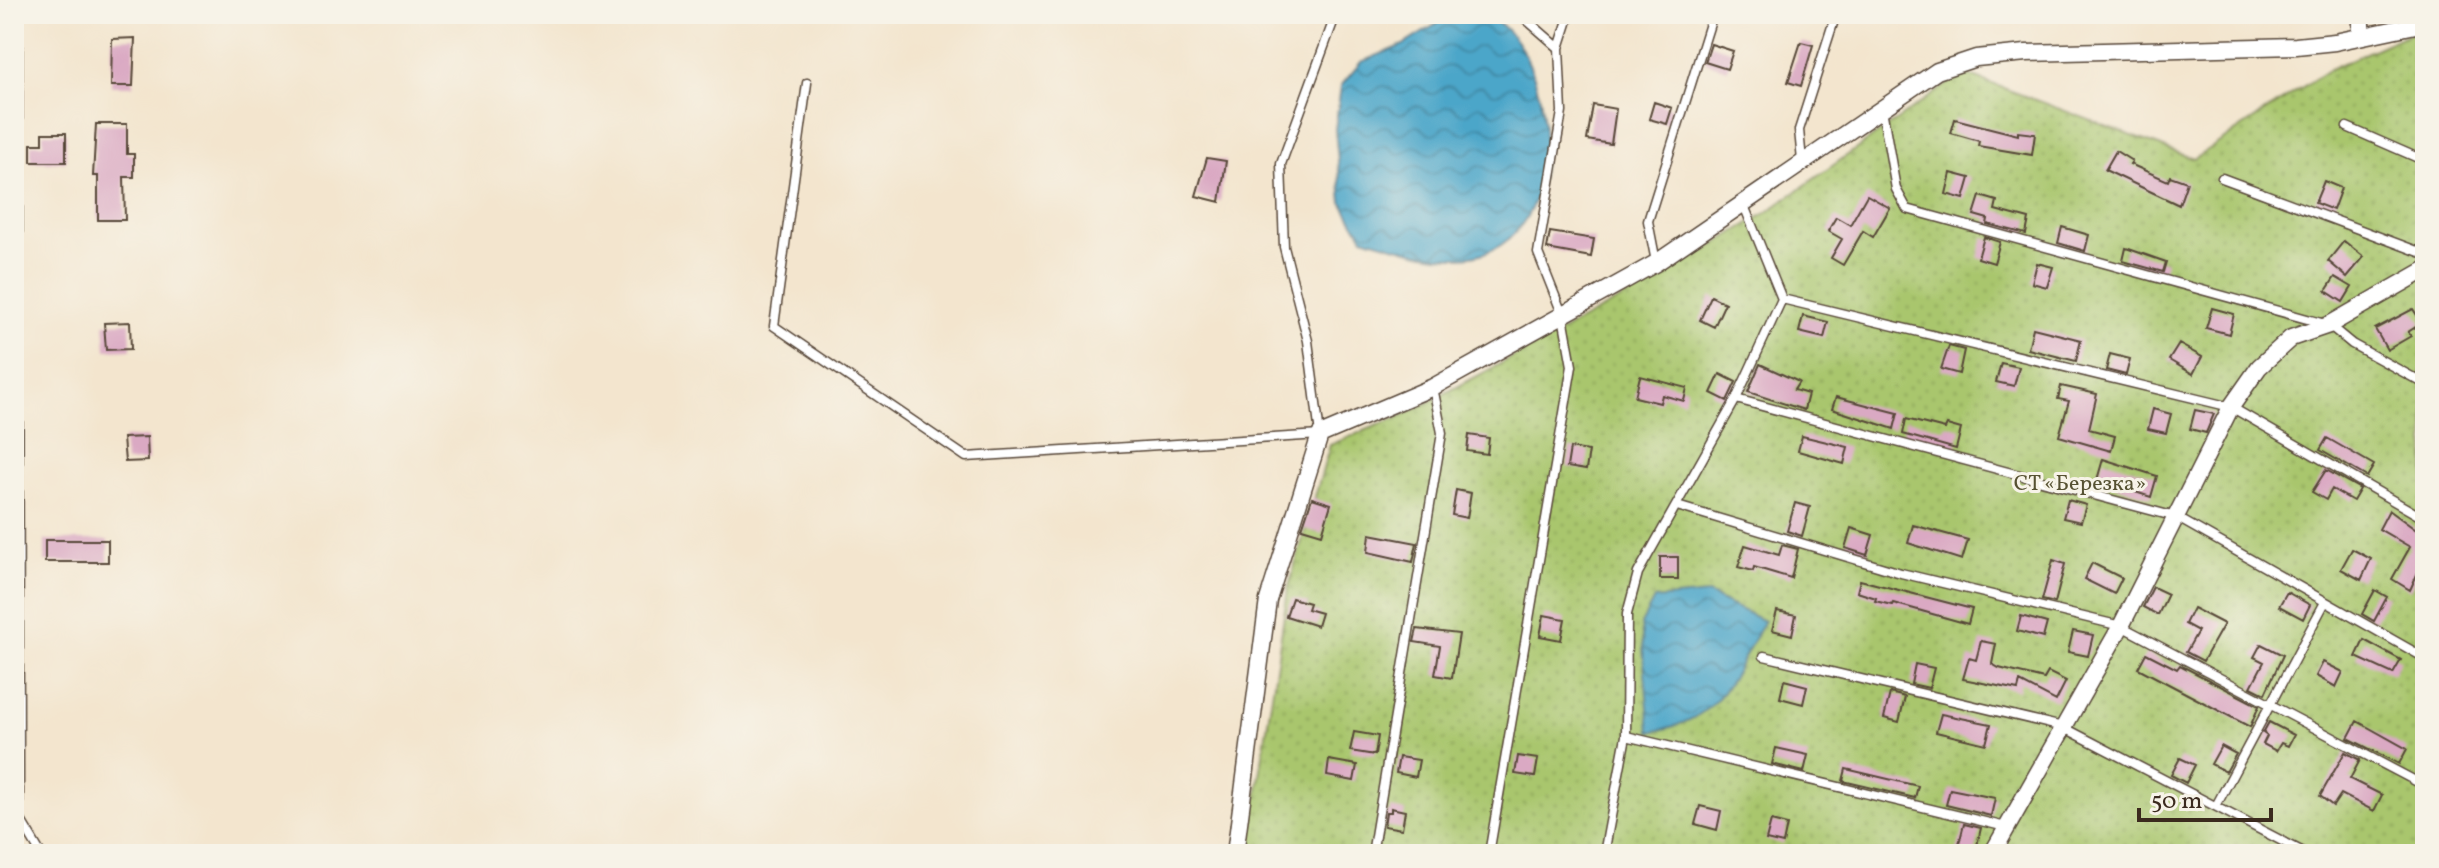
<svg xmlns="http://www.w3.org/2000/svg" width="2439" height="868" viewBox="0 0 2439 868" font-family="Vollkorn,serif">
<defs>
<pattern id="grass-dots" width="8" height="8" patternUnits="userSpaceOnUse" patternTransform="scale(2)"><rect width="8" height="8" fill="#a9c66d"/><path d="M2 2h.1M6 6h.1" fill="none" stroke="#92aa5e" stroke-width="1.8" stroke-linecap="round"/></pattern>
<pattern id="water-waves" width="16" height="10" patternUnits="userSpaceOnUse" patternTransform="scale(2)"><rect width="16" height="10" fill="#4ba6c9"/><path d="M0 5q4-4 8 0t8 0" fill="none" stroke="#4087a3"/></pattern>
</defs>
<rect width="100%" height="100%" fill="#f7f3e8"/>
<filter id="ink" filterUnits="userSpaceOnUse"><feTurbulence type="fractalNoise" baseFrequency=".0125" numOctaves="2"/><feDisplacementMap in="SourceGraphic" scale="16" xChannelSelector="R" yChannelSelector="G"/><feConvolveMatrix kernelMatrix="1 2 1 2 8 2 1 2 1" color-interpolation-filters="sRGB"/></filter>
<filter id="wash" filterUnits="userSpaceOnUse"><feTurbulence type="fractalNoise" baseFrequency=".006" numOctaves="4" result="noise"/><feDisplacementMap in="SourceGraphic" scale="32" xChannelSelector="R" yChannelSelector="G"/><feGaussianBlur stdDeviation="1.8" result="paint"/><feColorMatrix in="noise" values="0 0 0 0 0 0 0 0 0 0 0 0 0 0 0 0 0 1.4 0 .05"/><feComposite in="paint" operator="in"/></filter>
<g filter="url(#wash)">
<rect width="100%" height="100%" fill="#f3e5ce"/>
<path fill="url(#grass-dots)" stroke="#727846" stroke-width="2" d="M2417,30L2425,31V854H1248L1288,589L1330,445L1410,412L1659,279L1766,213L1963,73L2194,159L2330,69Z"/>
<path fill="url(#water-waves)" stroke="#436874" stroke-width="2" d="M1475,14C1484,17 1497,20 1503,26C1561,78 1565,242 1471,256C1433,261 1399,247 1363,237L1342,202L1335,129L1341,86L1361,62L1403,45L1451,15Z
M1708,594L1764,621C1730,679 1723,720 1650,732L1641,624L1654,599Z"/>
<g id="blocks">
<path fill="#daa9c3" d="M135,38L133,86H111L112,39Z
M1801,42L1813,45L1801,86L1788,82Z
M1711,44L1733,51L1727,69L1705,62Z
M1654,102L1672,108L1667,124L1649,119Z
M1593,105L1616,109L1611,144L1587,140Z
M1955,119L2018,135V132L2035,134L2032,155L1978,146L1979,141L1951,133Z
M96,124H127V154H134V177H124L125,220H98V176H93Z
M43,133H66V162H31V144H43Z
M2116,151L2132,161L2130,164L2168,181L2170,176L2187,182L2179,205L2105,170Z
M1207,158L1226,161L1220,202L1196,196Z
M1951,173L1970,178L1964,199L1946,194Z
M2324,181L2341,188L2333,210L2315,203Z
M1867,195L1890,208L1873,237L1863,231L1843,265L1831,258L1842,239L1828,231L1836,217L1850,225Z
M1980,196L1997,201L1995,210L2029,219L2026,234L1987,224L1988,219L1974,215Z
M2062,227L2089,235L2085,251L2058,243Z
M1550,232L1594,239L1591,257L1547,249Z
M1984,237L2000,242L1994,263L1978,258Z
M2344,241L2364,257L2347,277L2328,261Z
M2126,248L2166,262L2163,272L2123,261Z
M2037,263L2053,267L2047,287L2032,283Z
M2335,277L2352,287L2343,302L2326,291Z
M1711,296L1725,303L1714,327L1700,320Z
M2212,308L2234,314L2229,334L2206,328Z
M2413,309L2422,323L2408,332L2411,336L2387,350L2375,329Z
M1803,316L1828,322L1824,338L1799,332Z
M130,322L131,349L106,350L104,323Z
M2033,328L2081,340L2076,361L2028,349Z
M2179,344L2202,357L2193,374L2169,360Z
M1949,346L1964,350L1959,374L1941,369Z
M2110,354L2130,359L2126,375L2106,370Z
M2001,363L2019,367L2014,386L1996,382Z
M1760,364L1799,382L1794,390L1808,394L1804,410L1748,392Z
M1720,374L1736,382L1727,401L1711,393Z
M1640,376L1687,388L1684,401L1662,395L1660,403L1635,397Z
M2061,386L2097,394L2089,429L2115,436L2111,451L2059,436L2069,401L2058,399Z
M1836,397L1898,413L1894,429L1832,409Z
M2153,409L2171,414L2166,433L2148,429Z
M2195,410L2214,414L2206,433L2190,429Z
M1906,419L1945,429L1947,425L1961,429L1956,449L1903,434Z
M1469,435L1489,438L1487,454L1467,451Z
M1802,436L1848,447L1844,464L1798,451Z
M147,437L148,461L125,462L123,438Z
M2327,438L2374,465L2367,477L2320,450Z
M1570,448L1589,451L1586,470L1567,467Z
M2103,459L2157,476L2151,497L2097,480Z
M2326,470L2360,489L2353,501L2332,489L2326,500L2312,492Z
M1456,490L1471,493L1467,518L1452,515Z
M1312,498L1331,504L1322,534L1302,528Z
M2068,500L2086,505L2081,522L2063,518Z
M1795,503L1810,507L1802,536L1787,531Z
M2389,510L2419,532L2425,526V557L2410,590L2392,579L2410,547L2379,529Z
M1913,525L1968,540L1962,560L1908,543Z
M1851,528L1873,535L1867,555L1845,548Z
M1370,534L1417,543L1413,562L1368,552Z
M45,540H108V562H45Z
M1745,545L1779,555L1782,545L1798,549L1791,578L1754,567L1753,571L1738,567Z
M2352,549L2371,559L2361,580L2341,569Z
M1660,557H1678V579H1660Z
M2053,560L2065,564L2055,603L2042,600Z
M2092,563L2122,578L2114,594L2084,579Z
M1860,580L1972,609L1968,624L1893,603L1892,605L1875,601L1876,598L1857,592Z
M2153,587L2168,594L2158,615L2143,607Z
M2375,590L2387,597L2374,621L2362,614Z
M2287,592L2310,605L2303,619L2279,606Z
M1292,598L1309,603L1307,609L1321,613L1317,626L1286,616Z
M2193,608L2224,624L2203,661L2186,652L2198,631L2185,624Z
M1777,611L1796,615L1792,635L1772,630Z
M1544,615L1565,619L1561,640L1540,636Z
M2021,616L2047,623L2043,638L2017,631Z
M1417,629L1459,634L1452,678L1435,675L1440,646L1414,642Z
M2073,631L2093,635L2088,656L2068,652Z
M2364,640L2401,660L2393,674L2356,657Z
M1981,641L1996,644L1992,664L1999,668L2044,679L2048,672L2066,681L2056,701L2020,682L2018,690L1963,679L1969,658L1976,660Z
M2261,644L2283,655L2265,694L2251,687L2264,662L2254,657Z
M2146,653L2177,669L2180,665L2259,706L2250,727L2138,668Z
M2323,662L2343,672L2336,687L2316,676Z
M1915,664L1934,668L1929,688L1911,684Z
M1784,680L1807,686L1803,704L1780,698Z
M1890,693L1905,697L1899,722L1884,718Z
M1941,714L1991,724L1986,744L1936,732Z
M2357,721L2407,749L2399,764L2348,738Z
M2269,722L2294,735L2288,746L2281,743L2276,751L2263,744L2267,736L2263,733Z
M1354,732L1378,736L1375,755L1350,751Z
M2221,746L2236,754L2226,772L2211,764Z
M1776,748L1808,755L1804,772L1772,764Z
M2345,752L2360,760L2350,779L2382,795L2374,811L2341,794L2333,806L2320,796Z
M1518,756L1538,759L1535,777L1515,774Z
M1399,757L1419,760L1416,777L1396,773Z
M2180,758L2195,765L2186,783L2171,775Z
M1329,760L1357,765L1354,781L1327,776Z
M1846,769L1918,786L1915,798L1843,781Z
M1950,789L1995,798L1991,816L1946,805Z
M1700,806L1721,811L1717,830L1695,824Z
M1391,808L1405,811L1402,829L1384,826L1386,812H1391Z
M1771,821L1787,825L1783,844L1766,840Z
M1964,824L1981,828L1975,854L1957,852Z"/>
</g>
</g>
<g filter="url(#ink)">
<use href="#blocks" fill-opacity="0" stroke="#574638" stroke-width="2"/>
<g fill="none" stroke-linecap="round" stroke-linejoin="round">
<defs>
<path id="lane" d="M18,14L19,817L41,854
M1520,14L1559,48
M807,83L774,326L966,457L1320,435L1308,341L1284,247L1281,164L1336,14
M1882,109L1896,189L1907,209L2329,325L2352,344L2425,384
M2347,127L2425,161
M1802,161L1799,130L1836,14
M2222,178L2425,254
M1743,203L1782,299
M1656,262L1648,221L1713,14
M1736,399L2176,517L2425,658
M1677,506L1901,573L2121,626L2425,786
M1764,656L2063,727L2307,854
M1626,736L2006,827
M2216,806L2324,604
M1372,854L1442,433L1433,387
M1489,854L1572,366L1563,316L1538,253L1562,112L1559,48L1570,14
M1604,854L1626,736L1627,614L1638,573L1736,399L1782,299L2231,407L2425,519"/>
<path id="street" d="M2361,35V14
M1235,854L1268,600L1320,435L1433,387L1656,263L1937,71L1976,58L2026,53L2296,46L2335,42L2425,23
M1992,854L2121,626L2231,407L2259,367L2291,338L2329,325L2425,270"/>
</defs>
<use href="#lane" stroke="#574638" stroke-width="11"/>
<use href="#street" stroke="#574638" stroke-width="19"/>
<use href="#lane" stroke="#fff" stroke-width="8"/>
<use href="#street" stroke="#fff" stroke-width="16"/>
</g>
</g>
<g text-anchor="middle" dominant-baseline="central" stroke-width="6" stroke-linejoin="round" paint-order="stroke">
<g font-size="22" fill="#565132" stroke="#f7f3e8">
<text x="2080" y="484">СТ «Березка»</text>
</g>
</g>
<rect width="2439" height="868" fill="none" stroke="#f7f3e8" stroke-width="48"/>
<path d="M2139 808v12h132v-12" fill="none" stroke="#3b2a1e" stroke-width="4"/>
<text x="2151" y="808" font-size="24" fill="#3b2a1e" stroke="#f7f3e8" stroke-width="6" paint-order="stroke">50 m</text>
</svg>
